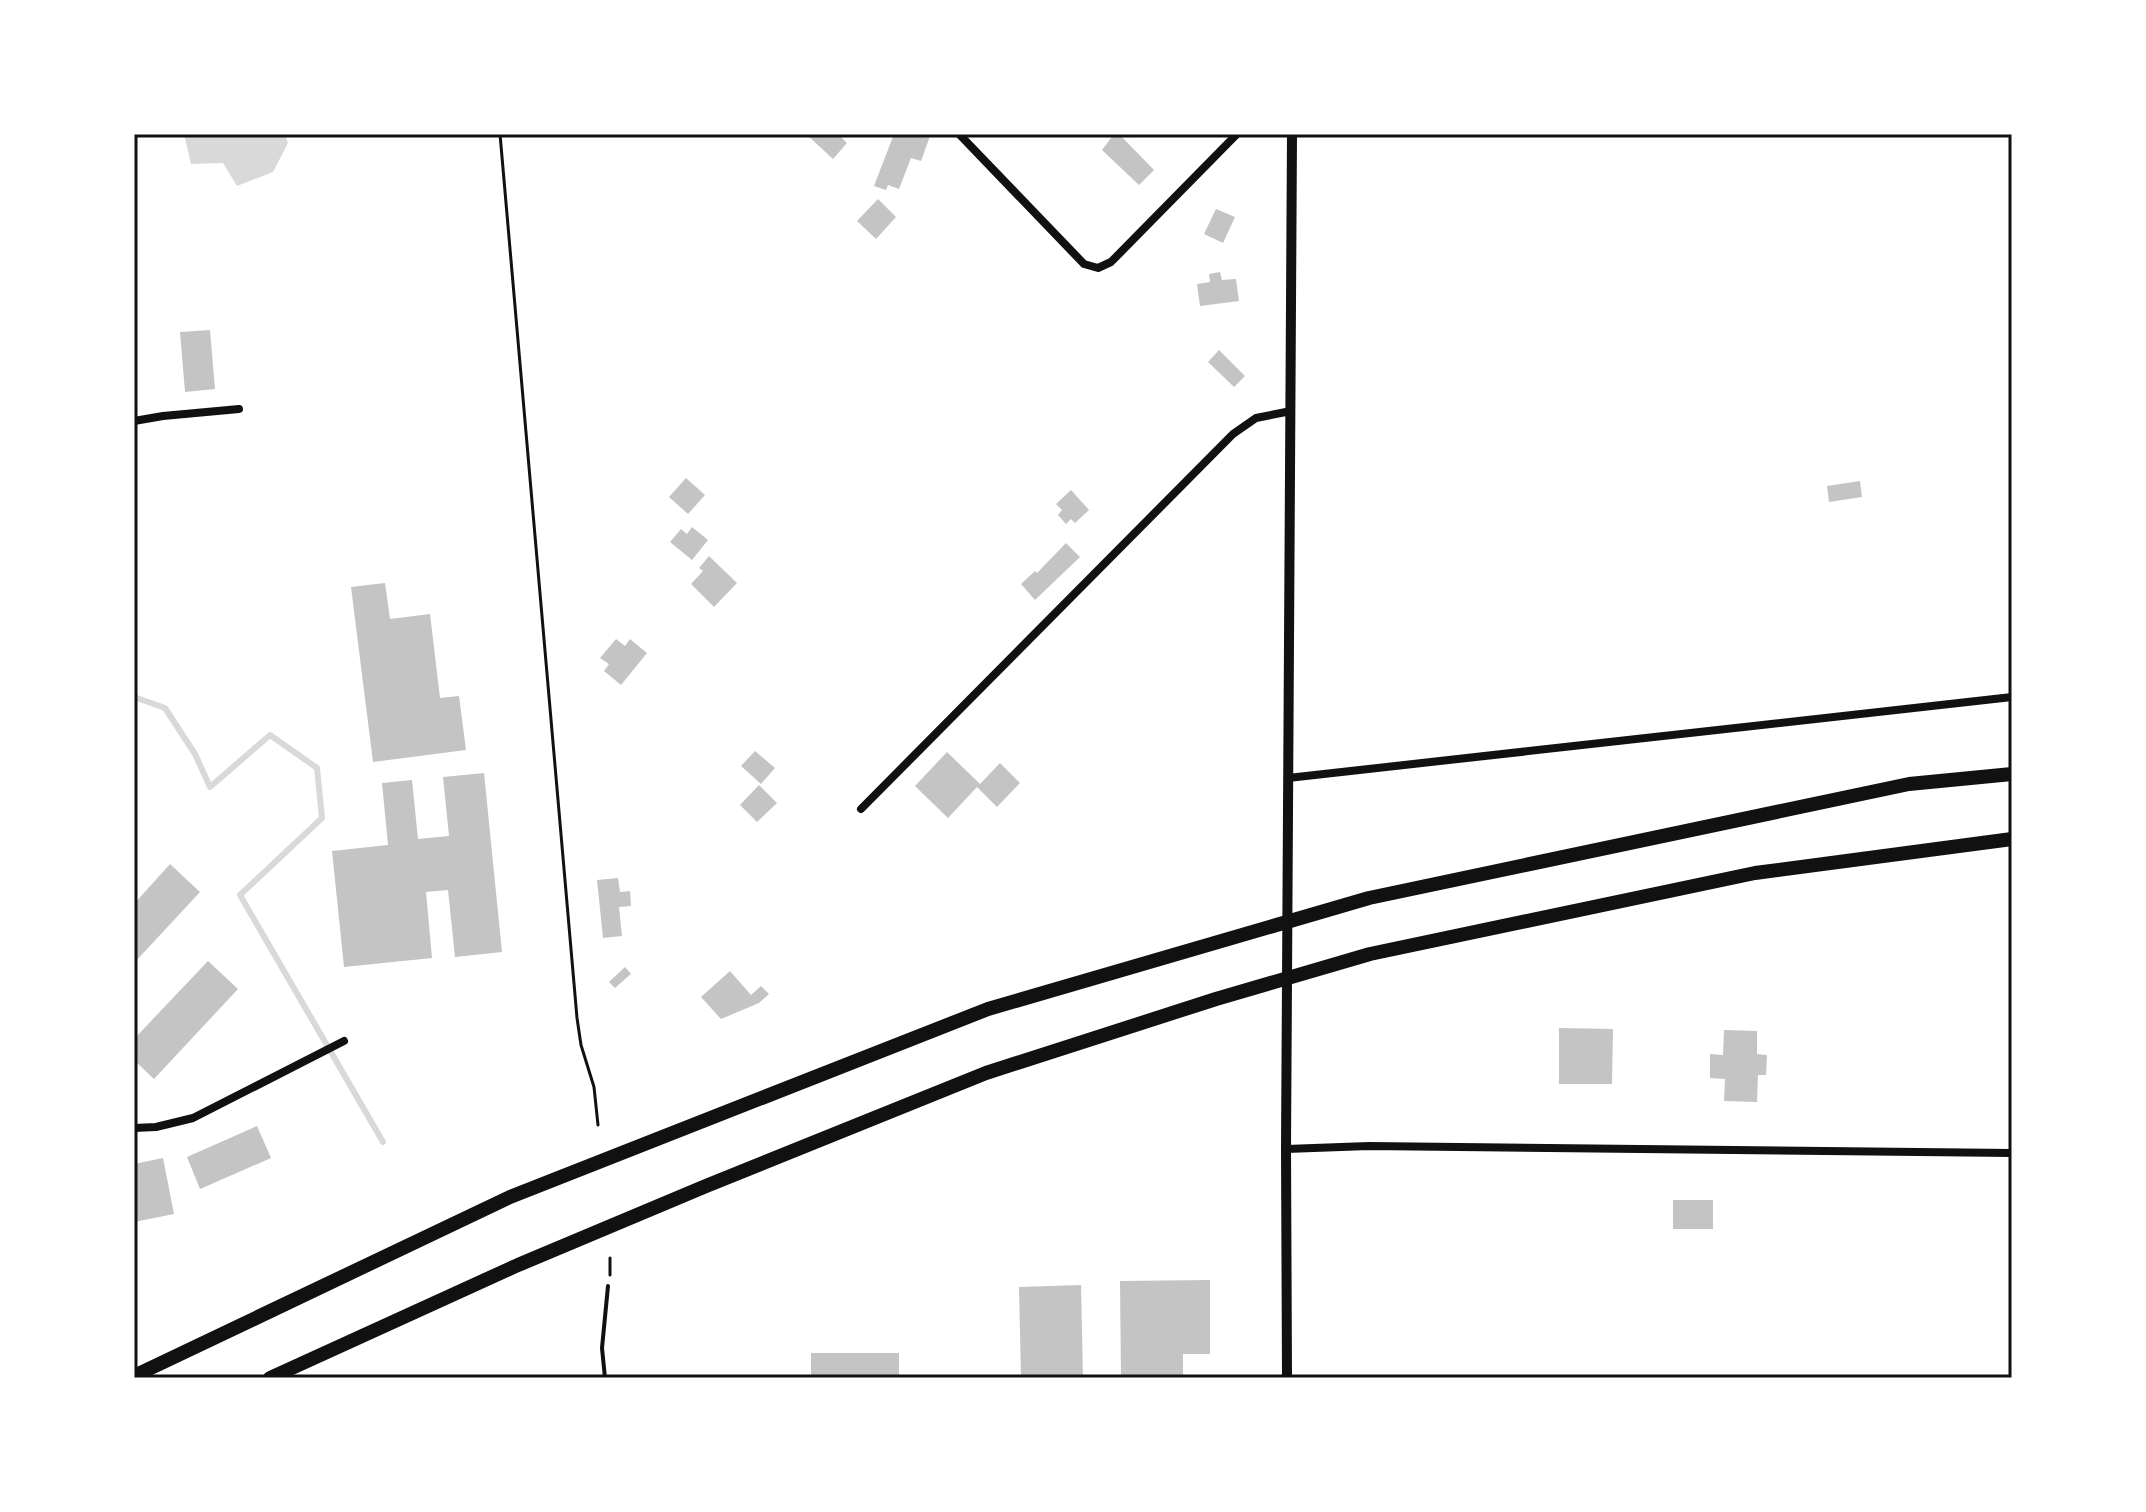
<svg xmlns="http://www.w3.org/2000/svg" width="2146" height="1512" viewBox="0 0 2146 1512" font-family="'Asap Condensed',sans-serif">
<rect width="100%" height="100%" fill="#fff"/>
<path fill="#d9d9d9" d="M184,134H285L288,143L273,172L237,186L223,163L191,164Z"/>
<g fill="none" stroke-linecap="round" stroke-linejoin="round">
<path stroke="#d9d9d9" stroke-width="6" d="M134,697L165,708L195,754L210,787L270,735L317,768L322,818L240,895L383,1142"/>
</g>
<path fill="#c4c4c4" d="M806,134H838L847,143L833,159Z
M894,134L930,136L921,161L911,158L899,189L888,185L886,190L874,186Z
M1114,134H1119L1154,170L1139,185L1102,150Z
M878,199L896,217L876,239L857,221Z
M1216,209L1235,217L1223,243L1204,234Z
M1220,272L1222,280L1236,279L1239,301L1200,306L1197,284L1210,282L1209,274Z
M210,330L215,389L185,392L180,332Z
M1219,350L1245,376L1234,387L1208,362Z
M686,478L705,495L688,514L669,497Z
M1860,481L1862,497L1829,502L1827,486Z
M1071,490L1089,510L1075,523L1071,519L1066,524L1058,515L1062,510L1056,504Z
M692,527L708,540L692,560L670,542L681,529L687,534Z
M1066,543L1080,557L1035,600L1021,584L1035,571L1037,573Z
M709,556L737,583L714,607L691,584L703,571L699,568Z
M385,583L390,619L430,614L440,698L459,696L466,750L373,762L351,587Z
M616,639L625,646L630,639L647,653L621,685L604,671L609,664L600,658Z
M755,751L775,768L761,784L741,766Z
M947,752L980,784L1000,763L1020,783L997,807L977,787L948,818L915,786Z
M484,773L502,952L455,957L448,890L426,892L432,958L344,967L332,851L388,845L382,783L412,780L418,839L449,836L443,777Z
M759,785L777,803L757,822L740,805Z
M170,864L200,892L134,963V904Z
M618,878L620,892L630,891L631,906L619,907L622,936L603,938L597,880Z
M208,961L238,989L154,1079L134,1060V1039Z
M625,967L631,974L615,988L609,982Z
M730,971L751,995L761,986L769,994L759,1003L721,1019L701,997Z
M1559,1028L1613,1029L1612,1084H1559Z
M1724,1030L1757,1031V1054L1767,1055L1766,1075H1758L1757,1102L1724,1101L1725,1079L1710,1078V1054L1723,1055Z
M257,1126L271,1158L200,1189L187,1157Z
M163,1158L174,1214L134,1222V1164Z
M1673,1200H1713V1229H1673Z
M1210,1280V1354H1183V1378H1121L1120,1281Z
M1081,1285L1083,1378H1021L1019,1287Z
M811,1353H899V1378H811Z"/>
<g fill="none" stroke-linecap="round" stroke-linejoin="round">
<path stroke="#111" stroke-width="3" d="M500,134L577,1018L581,1045L594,1087L598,1125
M610,1275V1258"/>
<path stroke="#111" stroke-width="4" d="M605,1378L602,1348L608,1286"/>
<path stroke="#111" stroke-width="8" d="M959,134L1084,264L1098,268L1111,262L1237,134
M134,421L163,416L239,409
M1288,778L2012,697
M861,809L1233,434L1256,418L1291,411
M134,1128L156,1127L193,1118L344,1041
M1286,1149L1369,1146L2012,1153"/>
<path stroke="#111" stroke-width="10" d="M1287,1378L1286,1149L1292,134"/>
<path stroke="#111" stroke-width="14" d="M134,1376L510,1197L988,1009L1369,898L1909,784L2012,774
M270,1378L518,1265L706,1186L986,1073L1216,999L1370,954L1755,873L2012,839"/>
</g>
<rect width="2146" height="1512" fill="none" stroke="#ffffff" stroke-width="272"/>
<rect x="136" y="136" width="1874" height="1240" fill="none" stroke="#111" stroke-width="3"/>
</svg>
